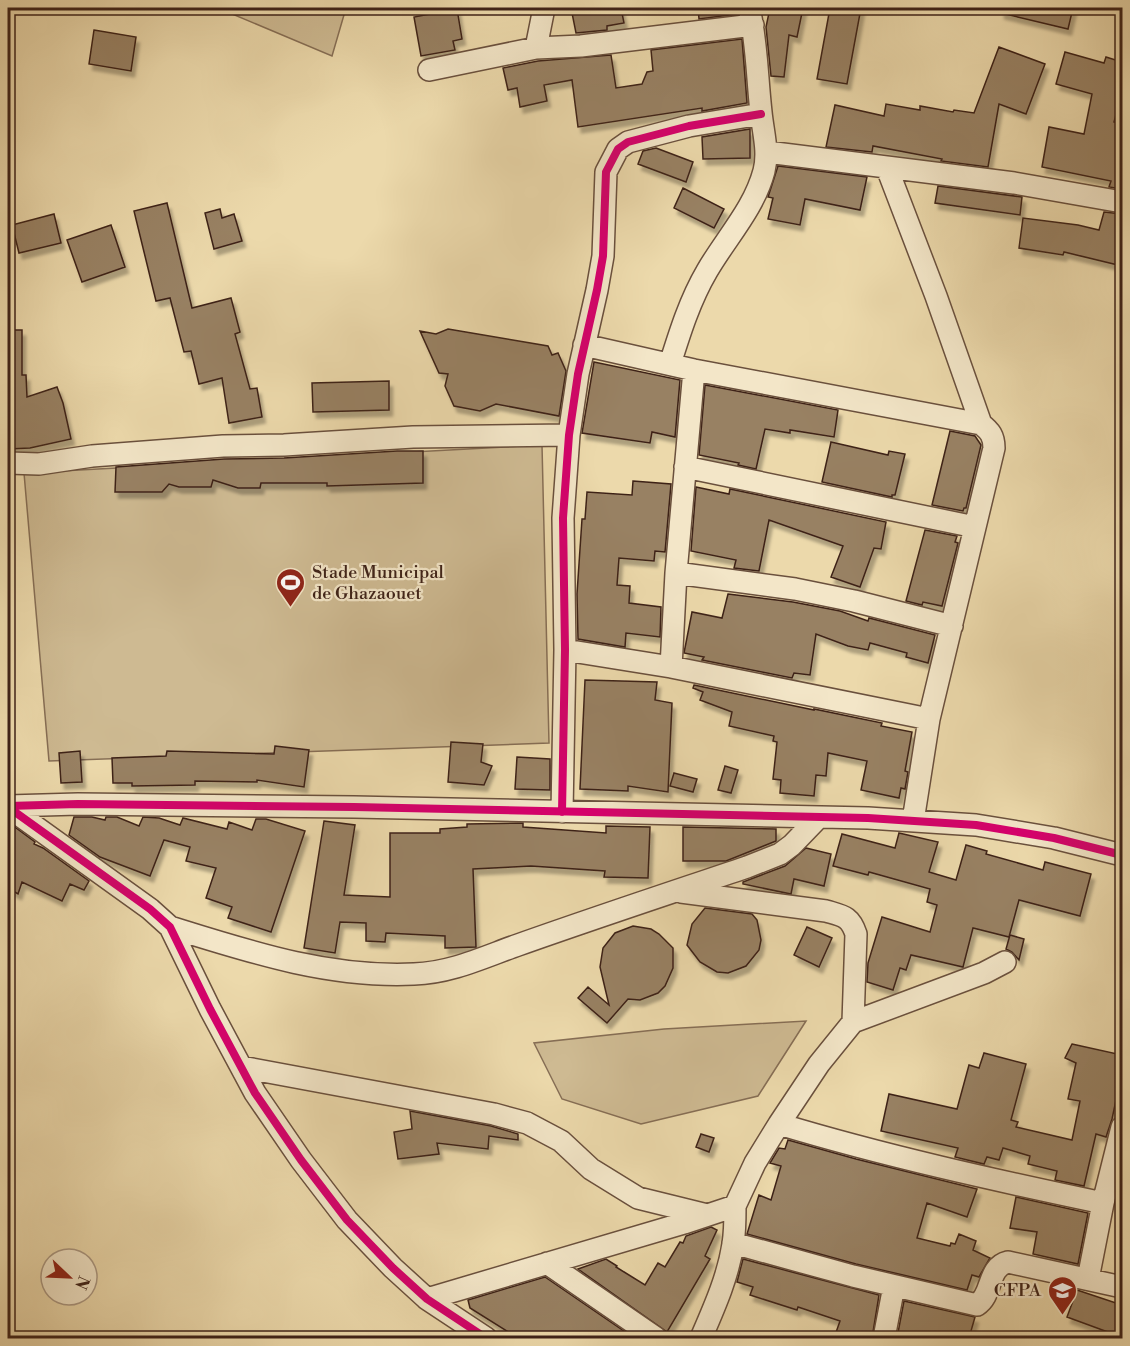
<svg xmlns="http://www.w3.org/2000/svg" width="1130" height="1346" viewBox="0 0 1130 1346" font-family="'Libre Bodoni',serif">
<defs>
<filter id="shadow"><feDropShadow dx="3.5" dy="6" stdDeviation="1.5" flood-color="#0004"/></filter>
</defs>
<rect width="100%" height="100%" fill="#ecd9ab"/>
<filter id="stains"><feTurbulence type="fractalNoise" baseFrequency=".00333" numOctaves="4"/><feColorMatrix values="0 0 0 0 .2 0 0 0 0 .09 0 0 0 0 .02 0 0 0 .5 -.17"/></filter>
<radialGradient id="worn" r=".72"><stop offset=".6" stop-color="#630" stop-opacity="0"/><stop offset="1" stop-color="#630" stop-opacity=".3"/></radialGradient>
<path fill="#ceba92" stroke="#866e55" stroke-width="1.5" d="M218,8H346L332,56Z
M542,445L549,743L49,761L24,473Z
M806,1021L758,1096L641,1124L562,1099L534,1043L664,1029Z"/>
<path fill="#988164" stroke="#3e2218" stroke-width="1.5" filter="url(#shadow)" d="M571,8H621L624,23L607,26V30L576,33Z
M698,8H737V14L699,19Z
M770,8H803L797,37L789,35L784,77L771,76L766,27Z
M830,8H861L847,84L817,79Z
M1001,8H1073L1068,29L1001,13Z
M457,9L462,39L453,41L455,50L421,56L414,17Z
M94,30L136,37L131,71L89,64Z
M742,39L747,103L702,111V108L578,127L572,80L544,85L547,101L520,107L517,88L508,90L503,68L538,61L611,55L616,88L642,84L647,72L653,71L651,50Z
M999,47L1045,64L1026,114L999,104L988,167L941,161L942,159L873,146L872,152L826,147L835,105L884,116L886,104L920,110V106L953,112L954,110L974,113Z
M1065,52L1104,63L1106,57L1122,62V93L1114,122L1122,124V189L1109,187L1111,181L1042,167L1049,127L1084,134L1092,94L1056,84Z
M750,129V158L703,159L702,137Z
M656,148L693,162L686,182L638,164L643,151Z
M778,166L867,177L860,210L805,199L800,225L768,219L773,198L768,197Z
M938,186L1022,197L1020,215L935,203Z
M683,188L724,209L714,228L674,208Z
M167,203L192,308L231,298L240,332L235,334L250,389L257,388L262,417L229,423L222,378L199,384L191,351L184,352L170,298L156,301L134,211Z
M220,209L222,218L234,214L242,241L214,249L205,213Z
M1104,212L1122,214V266L1064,252L1063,255L1019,248L1023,218L1078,225L1099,230Z
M54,214L61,243L19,253L12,225Z
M111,225L125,267L82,282L67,240Z
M448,329L548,346L552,355L558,353L566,371L559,416L496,404L480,411L454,406L445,386L448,374L439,373L420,331L436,334Z
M8,330H22V375H26L27,397L57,387L63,403L71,439L30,448L8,449Z
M594,362L680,380L675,437L652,432L650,443L582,433Z
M389,381V410L313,412L312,383Z
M705,385L838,410L834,437L790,430V433L765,429L756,469L738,465L739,463L699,455Z
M950,431L975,436L981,445L966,508H964L963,511L932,505Z
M831,442L888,455L889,451L905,454L895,495H892V497L822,482Z
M397,451H423V483L327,486V483H261L260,488H238L213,480L211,487H179L169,484L162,492H115L116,467L224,459L284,458Z
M633,481L671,484L665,552L655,551L654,561L619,558L617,585L630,586L629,603L661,607L660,637L626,633L625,647L578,639L577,594L582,519H585L587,492L632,495Z
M696,487L729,494L730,489L886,522L881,549L874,548L860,587L831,577L843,546L769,520L759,571L734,568L736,560L691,551Z
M925,530L957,536L955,542L958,543L942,606L923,602L922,605L906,601Z
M728,594L793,602L840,611L868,621L869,618L935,635L928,663L906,657L907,653L870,643L868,650L848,646L816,634L810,675L794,673L792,678L702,660L704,657L684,653L692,612L722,618Z
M585,680L657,682L655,700L672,703L668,792L628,786V791L580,789Z
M694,685L814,710V709L882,723L881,726L912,732L905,771L908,772L905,789L901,788L899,798L861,790L867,761L828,753L826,776L816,775L814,796L780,793L781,780L773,779L777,742L773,741L774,736L729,726L732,712L700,700L703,692L693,688Z
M451,742L483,744L481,762L492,766L484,785L448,782Z
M275,746L309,750L304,787L257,780V782L195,781V785L132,786V783H113L112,758L166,756L167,751L274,754Z
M80,751L82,782L61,783L59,753Z
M517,757L550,759V790L515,789Z
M725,766L738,770L731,793L718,790Z
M674,773L697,779L693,792L670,786Z
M74,817H92L105,820L106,817H117L139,826L143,817L159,818L180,825L183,818L227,829L229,822L252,830L256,819H266L305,831L271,932L228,918L232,907L206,898L216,868L186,861L190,847L164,840L150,876L100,857L69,835Z
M324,821L355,825L344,895L390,897V833H440V829L467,827V824L523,823V827L606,833V826L650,827L648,878L604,877L605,871L531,866L473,869L476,947L445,948V936L386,933L385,942L366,941V923L340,922L335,953L304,948Z
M8,822L35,842L34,844L43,848L89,881L84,890L70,884L62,901L22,882L18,894L8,888Z
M683,827L776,829V841L726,861H683Z
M899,833L938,842L929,872L956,880L966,845L987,851L986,854L1043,870L1045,862L1091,874L1080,916L1019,900L1009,937L973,928L963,967L911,955L906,970L900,968L893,990L867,982L868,963L882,917L930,932L937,905L927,902L930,889L869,872L868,875L833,866L842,834L895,848Z
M806,848L831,854L824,886L794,879L791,894L743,884V882L785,866Z
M705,908L752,914L757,920L761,940L759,950L746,966L728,973L717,972L700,962L687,945L692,924Z
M633,926L651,929L659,934L673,948V968L665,986L658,993L640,1000L628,999L607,1023L578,998L588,987L609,1005L600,967L603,948L615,933Z
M807,927L832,938L819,967L794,955Z
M1010,935L1024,939L1019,960L1012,952L1006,949Z
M1072,1044L1122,1055V1072L1112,1119L1106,1137L1096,1134L1084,1186L1055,1180L1057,1171L1028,1164L1030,1156L1003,1148L999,1160L987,1157L984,1164L955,1157L958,1148L881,1131L889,1094L957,1109L969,1065L979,1068L984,1053L1026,1064L1011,1120L1018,1122L1016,1127L1072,1140L1080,1101L1068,1099L1076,1063L1065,1058Z
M410,1111L491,1126L518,1134V1140L489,1136L488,1149L437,1143L439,1154L398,1159L394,1132L412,1129Z
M701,1134L714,1138L709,1152L696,1147Z
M788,1140L856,1159L977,1189L967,1217L927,1203L917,1238L950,1246L951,1243L955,1244L959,1234L976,1241L973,1250L990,1258L979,1277L972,1275L967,1290L856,1264L747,1234L759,1195L771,1200L781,1166L770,1163L779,1148L785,1149Z
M1016,1197L1088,1213L1078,1264L1033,1254L1037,1232L1010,1228Z
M711,1227L717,1230L705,1256L710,1259L667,1332L578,1269L606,1259L617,1266L616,1267L645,1285L658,1263L665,1267L680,1242L683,1243L686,1236Z
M743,1259L879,1295L872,1338H834L840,1321L798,1307L797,1310L750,1295L753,1287L737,1282Z
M545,1277L634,1338H518L470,1308L468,1300Z
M1077,1290L1122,1305V1318L1116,1335L1067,1317Z
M904,1301L975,1317L969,1338H897Z"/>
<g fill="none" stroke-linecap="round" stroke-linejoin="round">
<defs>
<path id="minor" d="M536,48L544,8
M429,70L536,48L581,46L753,25
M767,152L1014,183L1122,202
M887,168L936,296L981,424C990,431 994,436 994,448L929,719L913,821
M584,345L694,370L981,424
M670,364C680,332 690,300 707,271C726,238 754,209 764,171C769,151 763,133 761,112C757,77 757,42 749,8
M8,463L39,464L92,456L223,446L284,445L413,437L569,435
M685,467L975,527
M676,573L795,589L854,601L952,626
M565,650L671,667L929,719
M671,667L676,573L694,370
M8,806L78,804L354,807L868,818L976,825L1054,838L1122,855
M8,807L150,909L170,927L210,1009L255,1093L301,1160L347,1220L393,1268L427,1299L486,1338
M562,812L565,650L563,518L569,435L578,374L597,290L603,256L606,172L618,149L628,142L689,126L761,114
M681,892L826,911C843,916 850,916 856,934L853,1022
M170,927C250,952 329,978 414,974C451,973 484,957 518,945C594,918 670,893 747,867L780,854L792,845L819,817
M241,1067L494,1114L527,1123L561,1141L591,1169L638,1198L707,1215
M779,1124C885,1156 994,1180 1103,1203
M733,1243L853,1276L977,1305C993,1295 987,1267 1008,1262L1122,1287
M547,1263L656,1338
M1088,1279L1103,1203L1122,1127
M427,1299L684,1223L735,1206L755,1163L779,1124L819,1064L853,1022L984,973L1005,962
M701,1338C714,1308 728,1277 733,1244C735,1232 735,1218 735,1206
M884,1338L894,1286"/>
</defs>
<use href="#minor" stroke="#6a503d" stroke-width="24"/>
<use href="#minor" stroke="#f3e6c8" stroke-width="21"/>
<defs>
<path id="cycleway" d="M8,806L78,804L354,807L868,818L976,825L1054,838L1122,855
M8,807L150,909L170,927L210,1009L255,1093L301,1160L347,1220L393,1268L427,1299L486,1338
M562,812L565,650L563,518L569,435L578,374L597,290L603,256L606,172L618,149L628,142L689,126L761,114"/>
</defs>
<use href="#cycleway" stroke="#f3e6c8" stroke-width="11"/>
<use href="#cycleway" stroke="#d6006c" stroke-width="8"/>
</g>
<defs>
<symbol id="stadium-pin" viewBox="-11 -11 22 30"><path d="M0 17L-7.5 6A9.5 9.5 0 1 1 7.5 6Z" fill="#8f2418" stroke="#f3e6c8"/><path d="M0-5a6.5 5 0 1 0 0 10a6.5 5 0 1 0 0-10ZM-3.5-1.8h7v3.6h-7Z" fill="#fff"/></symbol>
<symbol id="university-pin" viewBox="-11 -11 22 30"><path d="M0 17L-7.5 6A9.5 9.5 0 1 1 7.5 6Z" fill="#8f2418" stroke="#f3e6c8"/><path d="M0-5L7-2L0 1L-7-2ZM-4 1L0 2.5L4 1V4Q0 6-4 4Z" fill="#fff"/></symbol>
</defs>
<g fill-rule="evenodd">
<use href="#stadium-pin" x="274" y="566" width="33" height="45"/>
<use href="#university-pin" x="1046" y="1274" width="33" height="45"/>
</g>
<g text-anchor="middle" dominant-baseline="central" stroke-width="4.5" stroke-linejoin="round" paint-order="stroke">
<g font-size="18" fill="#3e2218" stroke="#f3e6c8" text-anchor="start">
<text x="312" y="572">Stade Municipal<tspan x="312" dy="21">de Ghazaouet</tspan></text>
<text x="1041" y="1290" text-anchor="end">CFPA</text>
</g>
</g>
<rect width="1130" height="1346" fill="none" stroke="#ecd9ab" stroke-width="30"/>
<rect x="9" y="9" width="1112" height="1328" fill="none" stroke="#3e2218" stroke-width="3"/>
<rect x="15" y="15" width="1100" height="1316" fill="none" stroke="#3e2218" stroke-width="1.5"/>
<g transform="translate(69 1277) rotate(113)"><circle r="28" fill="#f3e6c8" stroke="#ab9882" stroke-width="1.5"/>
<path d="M0-4.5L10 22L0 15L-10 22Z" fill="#8f2418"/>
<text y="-9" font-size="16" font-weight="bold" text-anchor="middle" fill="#3e2218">N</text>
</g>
<rect width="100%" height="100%" filter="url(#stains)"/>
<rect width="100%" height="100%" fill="url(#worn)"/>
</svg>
